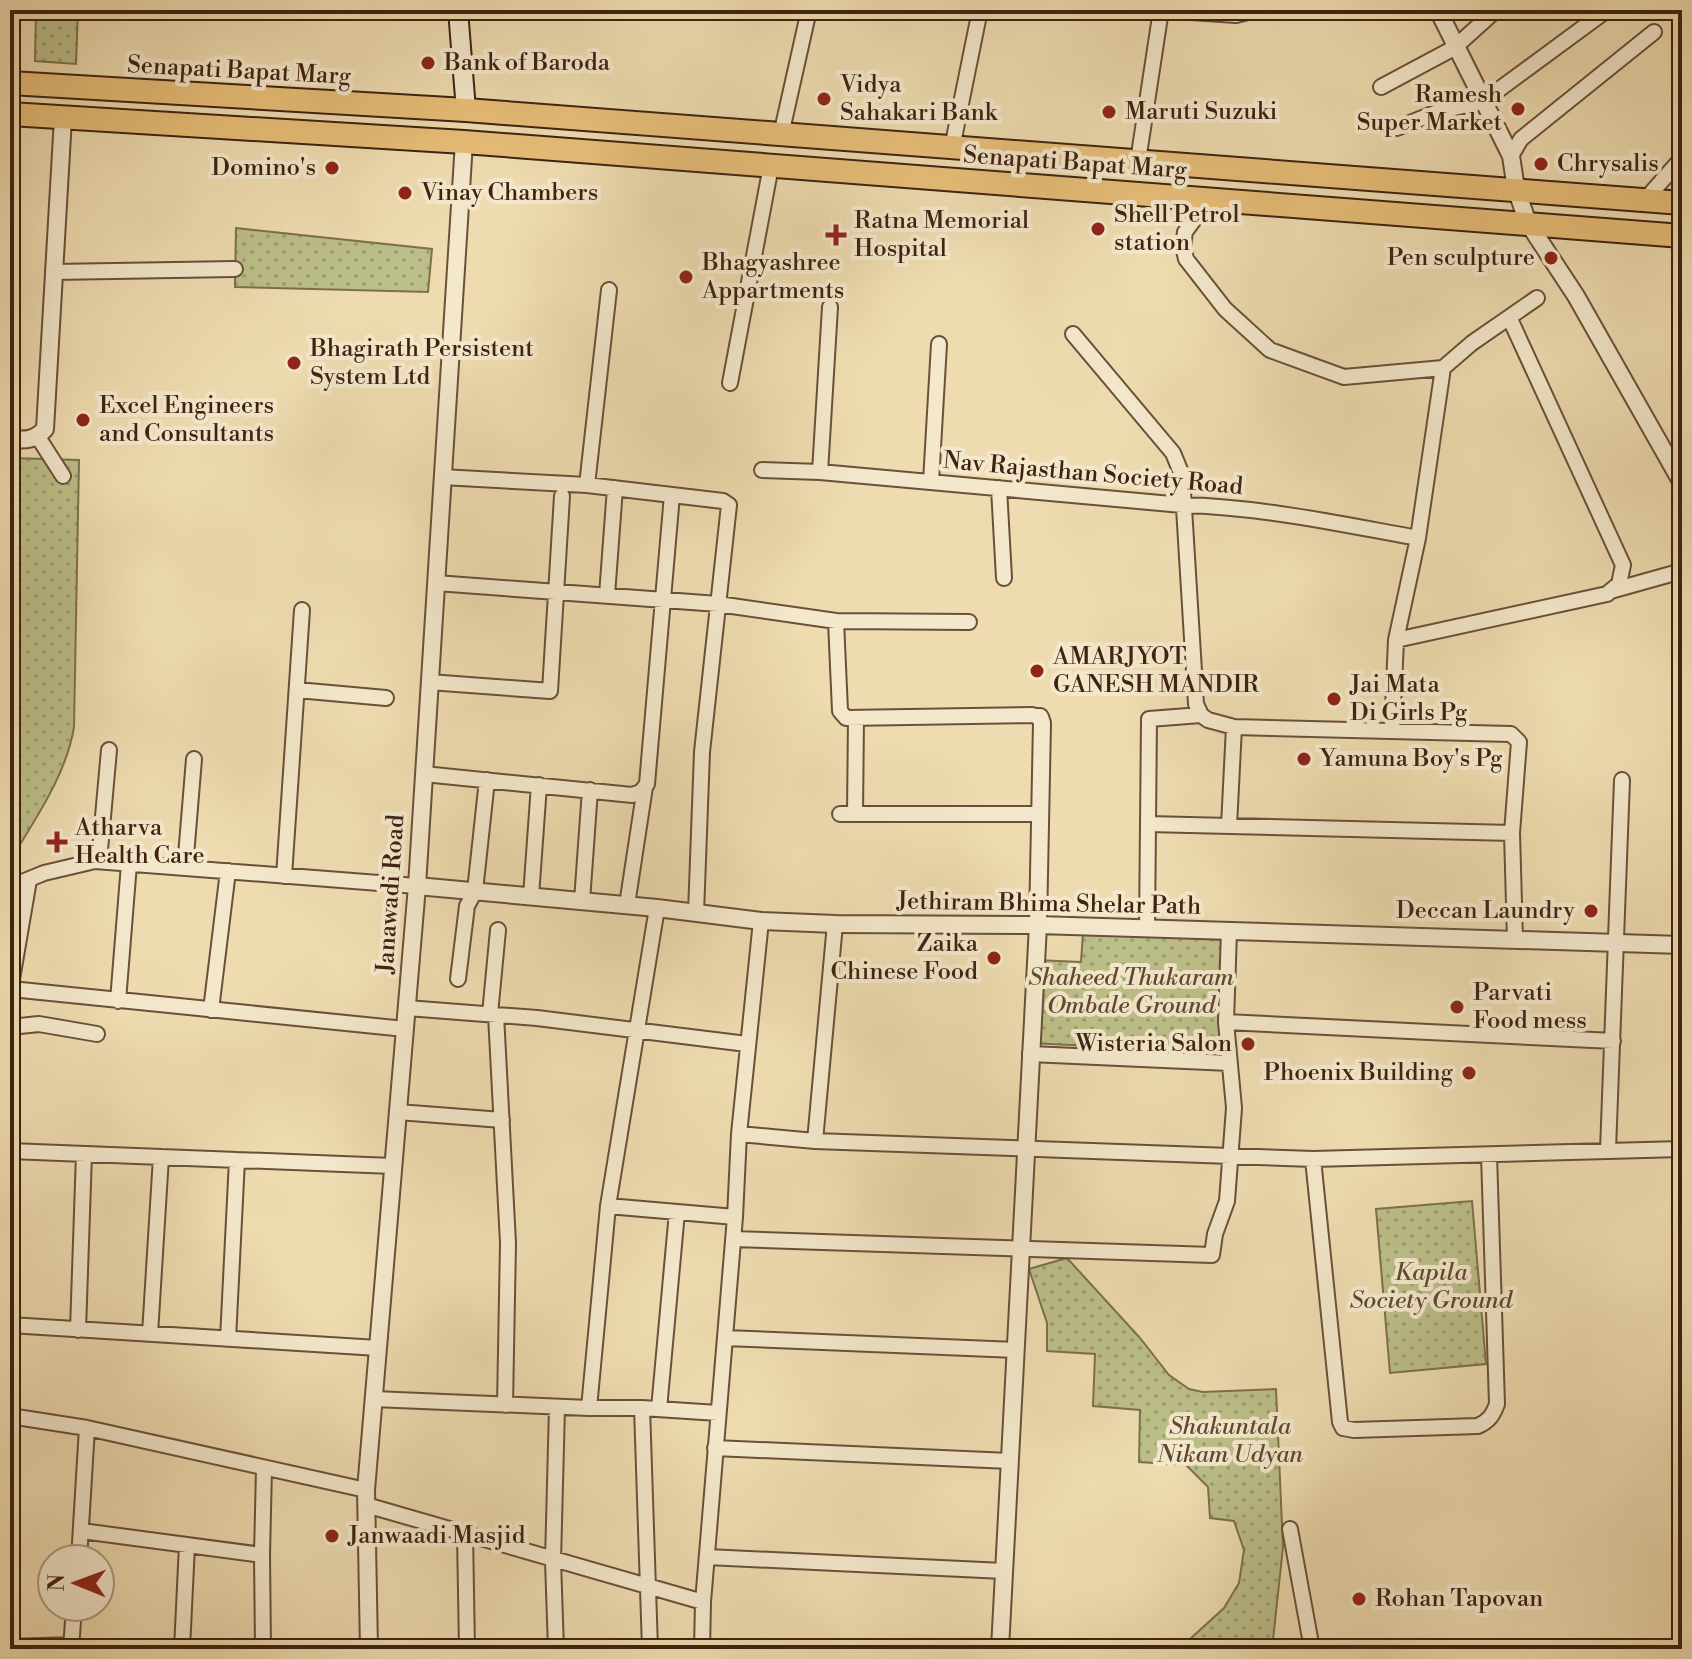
<svg xmlns="http://www.w3.org/2000/svg" width="1692" height="1659" viewBox="0 0 1692 1659" font-family="'Libre Bodoni',serif">
<defs>
<pattern id="park-dots" width="8" height="8" patternUnits="userSpaceOnUse" patternTransform="scale(2)"><rect width="8" height="8" fill="#bcbf89"/><path d="M2 2h.1M6 6h.1" fill="none" stroke="#9a9b6f" stroke-width="1.8" stroke-linecap="round"/></pattern>
</defs>
<rect width="100%" height="100%" fill="#eedcb0"/>
<filter id="stains"><feTurbulence type="fractalNoise" baseFrequency=".0025" numOctaves="4"/><feColorMatrix values="0 0 0 0 .2 0 0 0 0 .09 0 0 0 0 .02 0 0 0 .5 -.17"/></filter>
<radialGradient id="worn" r=".72"><stop offset=".6" stop-color="#630" stop-opacity="0"/><stop offset="1" stop-color="#630" stop-opacity=".3"/></radialGradient>
<path fill="url(#park-dots)" stroke="#7d704e" stroke-width="2" d="M36,10H78L76,64L35,61Z
M236,228L432,249L428,292L235,287Z
M10,458L79,460L74,727C66,776 35,819 10,861Z
M1083,933L1226,940L1223,1053L1031,1043L1037,960L1081,962Z
M1472,1201L1486,1364L1390,1373L1376,1209Z
M1067,1258L1140,1338L1169,1375L1189,1389L1203,1392L1276,1389L1283,1547L1272,1649H1179L1224,1608L1239,1583L1244,1550L1234,1521L1210,1518L1208,1487L1186,1465L1139,1462L1140,1410L1093,1406L1095,1354L1047,1351V1323L1029,1269Z"/>
<g fill="none" stroke-linecap="round" stroke-linejoin="round">
<defs>
<path id="minor" d="M1161,10L1236,15L1256,10
M1381,87L1454,48L1496,10
M1397,128L1440,111L1482,102L1607,10
M781,135L809,10
M952,148L980,10
M1511,156L1521,139L1654,32
M1138,161L1161,10
M1209,199L1185,232L1183,246L1186,259L1225,309L1270,350L1344,377L1443,368L1418,538L1396,640L1607,594L1619,584L1623,565L1510,319
M1645,200L1682,158
M53,272L235,269
M1073,334L1173,453L1182,475L1196,704L1201,715
M1443,368L1472,343L1537,298
M730,383L771,166
M38,437L63,476
M762,470L820,472L1182,505C1262,507 1340,524 1418,538
M820,472L830,307
M442,477L587,485L723,501L729,505L702,752L696,913
M931,482L939,344
M587,485L609,290
M999,488L1004,578
M436,583L718,604L836,621L969,622
M1614,590L1682,571
M607,595L615,488
M836,621L840,711L846,718L1032,715L1040,717
M429,682L550,691L562,496
M297,690L386,698
M1392,730L1396,640
M424,774L632,795L641,792L647,784L672,495
M840,814H1040
M855,814L856,718
M1148,824L1512,833
M1229,826L1234,727
M99,861L109,750
M185,868L194,759
M284,876L302,610
M10,887L44,873L95,861L417,886
M531,896L539,785
M582,901L590,790
M627,905L645,787
M1147,929L1149,719L1201,715L1208,720L1234,727L1511,734L1519,742L1512,833L1515,940
M458,979L467,906L475,891L487,780
M11,989L405,1029
M10,991L29,880
M118,1001L129,864
M407,1008L537,1018L747,1044
M211,1010L228,871
M490,1014L498,930
M496,1015L508,1243L505,1405
M1226,1022L1613,1041
M10,1027L39,1024L97,1034
M1030,1054L1230,1063
M398,1112L502,1120
M739,1134L815,1141L1313,1159L1682,1149
M815,1141L835,924
M1608,1150L1622,780
M10,1151L393,1166
M1313,1159L1340,1422L1343,1428L1354,1430L1478,1426C1489,1421 1493,1415 1497,1404L1489,1155
M608,1206L735,1217
M733,1239L1212,1255L1215,1234L1227,1201L1234,1108L1226,1022L1229,931
M10,1325L378,1348
M78,1330L84,1154
M150,1334L161,1157
M725,1338L1016,1350
M228,1339L237,1160
M374,1399L589,1408H642L718,1413
M589,1408L608,1206L657,908
M642,1408L650,1649
M659,1409L677,1212
M10,1416L87,1428L366,1490
M715,1448L1010,1461
M366,1505L703,1602
M1290,1529L1312,1649
M82,1531L262,1555
M465,1534L467,1649
M707,1557L1004,1571
M79,1559L87,1428
M10,1647L71,1645
M71,1649L74,1607
M182,1649L187,1545
M263,1649L262,1555L264,1468
M556,1649L553,1561L557,1407
M702,1649L703,1602L735,1217L739,1134L761,921"/>
<path id="tertiary" d="M1438,10L1511,156L1516,189L1528,223L1576,296L1682,483
M10,439C25,440 34,441 45,429L63,118
M417,886L657,908L761,921L835,924L1038,925L1682,945
M369,1649L366,1490L417,886L464,142
M1000,1649L1038,925L1042,723L1040,717"/>
<path id="secondary" d="M458,10L466,110"/>
<path id="primary" d="M10,83L466,110L1682,203
M10,114L464,142L1682,236"/>
</defs>
<use href="#minor" stroke="#6a503a" stroke-width="18"/>
<use href="#tertiary" stroke="#6a503a" stroke-width="20"/>
<use href="#secondary" stroke="#3e2212" stroke-width="22"/>
<use href="#primary" stroke="#3e2212" stroke-width="26"/>
<use href="#minor" stroke="#f4e8cc" stroke-width="14"/>
<use href="#tertiary" stroke="#f4e8cc" stroke-width="16"/>
<use href="#secondary" stroke="#f4e8cc" stroke-width="18"/>
<use href="#primary" stroke="#e7be78" stroke-width="22"/>
</g>
<g fill="#8f2418" stroke="#f4e8cc" stroke-width="3">
<circle cx="428" cy="63" r="8"/>
<circle cx="824" cy="99" r="8"/>
<circle cx="1518" cy="109" r="8"/>
<circle cx="1109" cy="112" r="8"/>
<circle cx="1541" cy="164" r="8"/>
<circle cx="332" cy="168" r="8"/>
<circle cx="405" cy="193" r="8"/>
<circle cx="1098" cy="229" r="8"/>
<path d="M832 223h8v8h8v8h-8v8h-8v-8h-8v-8h8z"/>
<circle cx="1551" cy="258" r="8"/>
<circle cx="686" cy="277" r="8"/>
<circle cx="294" cy="363" r="8"/>
<circle cx="83" cy="420" r="8"/>
<circle cx="1037" cy="671" r="8"/>
<circle cx="1334" cy="699" r="8"/>
<circle cx="1304" cy="759" r="8"/>
<path d="M53 830h8v8h8v8h-8v8h-8v-8h-8v-8h8z"/>
<circle cx="1591" cy="911" r="8"/>
<circle cx="994" cy="958" r="8"/>
<circle cx="1457" cy="1007" r="8"/>
<circle cx="1248" cy="1044" r="8"/>
<circle cx="1469" cy="1073" r="8"/>
<circle cx="332" cy="1536" r="8"/>
<circle cx="1359" cy="1599" r="8"/>
</g>
<g text-anchor="middle" dominant-baseline="central" stroke-width="8" stroke-linejoin="round" paint-order="stroke">
<g font-size="24" fill="#3e2212" stroke="#f4e8cc" text-anchor="start">
<text x="444" y="63">Bank of Baroda</text>
<text x="840" y="85">Vidya<tspan x="840" dy="28">Sahakari Bank</tspan></text>
<text x="1502" y="95" text-anchor="end">Ramesh<tspan x="1502" dy="28">Super Market</tspan></text>
<text x="1125" y="112">Maruti Suzuki</text>
<text x="1557" y="164">Chrysalis</text>
<text x="316" y="168" text-anchor="end">Domino's</text>
<text x="421" y="193">Vinay Chambers</text>
<text x="1114" y="215">Shell Petrol<tspan x="1114" dy="28">station</tspan></text>
<text x="854" y="221">Ratna Memorial<tspan x="854" dy="28">Hospital</tspan></text>
<text x="1535" y="258" text-anchor="end">Pen sculpture</text>
<text x="702" y="263">Bhagyashree<tspan x="702" dy="28">Appartments</tspan></text>
<text x="310" y="349">Bhagirath Persistent<tspan x="310" dy="28">System Ltd</tspan></text>
<text x="99" y="406">Excel Engineers<tspan x="99" dy="28">and Consultants</tspan></text>
<text x="1053" y="657">AMARJYOT<tspan x="1053" dy="28">GANESH MANDIR</tspan></text>
<text x="1350" y="685">Jai Mata<tspan x="1350" dy="28">Di Girls Pg</tspan></text>
<text x="1320" y="759">Yamuna Boy's Pg</text>
<text x="75" y="828">Atharva<tspan x="75" dy="28">Health Care</tspan></text>
<text x="1575" y="911" text-anchor="end">Deccan Laundry</text>
<text x="978" y="944" text-anchor="end">Zaika<tspan x="978" dy="28">Chinese Food</tspan></text>
<text x="1473" y="993">Parvati<tspan x="1473" dy="28">Food mess</tspan></text>
<text x="1232" y="1044" text-anchor="end">Wisteria Salon</text>
<text x="1453" y="1073" text-anchor="end">Phoenix Building</text>
<text x="348" y="1536">Janwaadi Masjid</text>
<text x="1375" y="1599">Rohan Tapovan</text>
</g>
<g font-size="24" fill="#3e2212" stroke="#f4e8cc">
<text transform="translate(239 71) rotate(3)">Senapati Bapat Marg</text>
<text transform="translate(1075 163) rotate(4)">Senapati Bapat Marg</text>
<text transform="translate(1093 474) rotate(5)">Nav Rajasthan Society Road</text>
<text transform="translate(391 894) rotate(-86)">Janawadi Road</text>
<text transform="translate(1049 904) rotate(1)">Jethiram Bhima Shelar Path</text>
</g>
<g font-size="24" font-style="italic" fill="#5e4930" stroke="#f4e8cc">
<text x="1131" y="978">Shaheed Thukaram<tspan x="1131" dy="28">Ombale Ground</tspan></text>
<text x="1431" y="1273">Kapila<tspan x="1431" dy="28">Society Ground</tspan></text>
<text x="1230" y="1427">Shakuntala<tspan x="1230" dy="28">Nikam Udyan</tspan></text>
</g>
</g>
<rect width="1692" height="1659" fill="none" stroke="#eedcb0" stroke-width="40"/>
<rect x="12" y="12" width="1668" height="1635" fill="none" stroke="#3e2212" stroke-width="4"/>
<rect x="20" y="20" width="1652" height="1619" fill="none" stroke="#3e2212" stroke-width="2"/>
<g transform="translate(76 1583) rotate(271)"><circle r="38" fill="#f4e8cc" stroke="#ab9982" stroke-width="2"/>
<path d="M0-6L14 30L0 20L-14 30Z" fill="#8f2418"/>
<text y="-12" font-size="22" font-weight="bold" text-anchor="middle" fill="#3e2212">N</text>
</g>
<rect width="100%" height="100%" filter="url(#stains)"/>
<rect width="100%" height="100%" fill="url(#worn)"/>
</svg>
